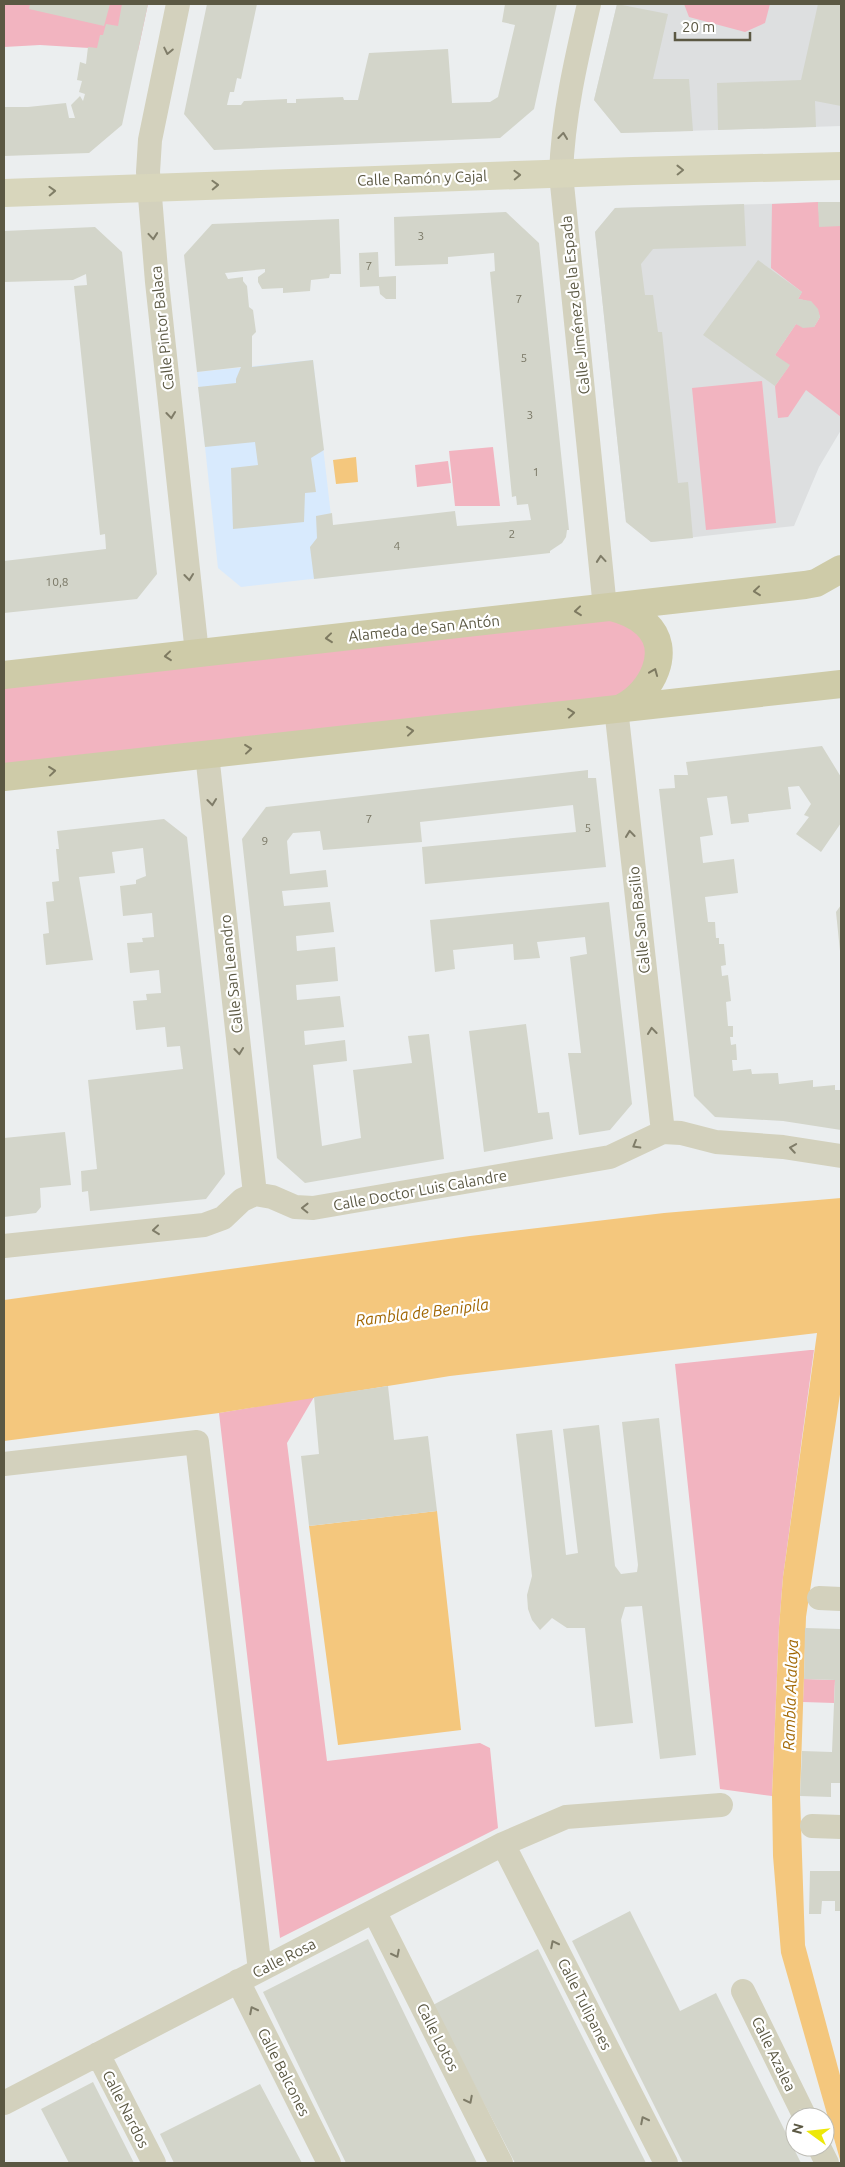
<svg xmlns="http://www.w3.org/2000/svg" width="845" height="2167" viewBox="0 0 845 2167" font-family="Ubuntu,sans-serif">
<rect width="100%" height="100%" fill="#ebeeef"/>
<path fill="#dddfe0" d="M617,4H841V126L621,133L594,100Z
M841,202V430L819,467L794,526L651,542L626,522L595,232L615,208Z"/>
<path fill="#d8eafd" d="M313,360L338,576L241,587L218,568L197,372Z"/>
<path fill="#f2b4c0" d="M4,4H148L138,51L40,45L4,47Z
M684,4H770L765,23L745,32L689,17Z
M818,202L820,226H841V417L806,390L788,417L778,418L775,386L789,366L775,355L796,324L814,327L820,317C816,304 811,301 798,299L802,292L771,268L772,204Z
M762,381L776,523L706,530L692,388Z
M493,447L500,506H455L449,451Z
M448,461L451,483L417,487L415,465Z
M610,607L651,630L637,698L4,777V675Z
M810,1350H814L783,1577L779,1627L772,1796L720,1789L675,1364Z
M314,1397L287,1443L327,1761L480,1743L490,1748L498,1828L280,1938L219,1413Z
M804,1679L835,1680L834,1703L803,1702Z"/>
<path fill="#f4c77d" d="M356,457L358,482L336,484L333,460Z
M841,1198V1388L806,1617L800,1796L805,1945L841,2079V2163L781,1953L773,1856L772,1796L779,1627L783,1577L817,1333L450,1376L219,1413L4,1441V1300L470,1236L664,1213Z
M437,1511L461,1730L338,1745L309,1526Z"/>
<path fill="#d3d5ca" d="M30,4H110L104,26L29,9Z
M122,4H148L122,125L89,153L4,156V107H28L66,103L69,118H75L71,105L80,96L83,101L85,94L79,92L82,81L77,80L80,62L86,64L88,47L97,48L100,35H103L106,24L118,26Z
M207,4H257L241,79L237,78L234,92H230L227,105H241L244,101L287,99V103H296V99L343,97L344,100H358L369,53L448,49L452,103L490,102L498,97L515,25L502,22L505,4H557L534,109L500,138L214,150L184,114Z
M617,4L668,14L653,79H689L693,131L621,133L594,100Z
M818,4H841V106L815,101L816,127L718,130L717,83L801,80Z
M818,202H841V226L819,227Z
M744,204L746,246L653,249L641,264L645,295H653L658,332H662L678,483L688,482L693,538L651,542L626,522L595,232L615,208Z
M506,212L539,243L569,530H567L566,537L562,543L550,551V553L314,579L310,547L317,538L316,516L332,513L333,525L455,511L457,526L531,520L528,504L517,505L516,496L512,497L490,272L495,271L494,253L448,257V264L395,266L394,217Z
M339,219L341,274H330L329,278L311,280L310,291L283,293V288L262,289L258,282V277L265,272V269L225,273L228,279L243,277V281L247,286L249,307L253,310L256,332L252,336V367L313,360L324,450L311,458L316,492L305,493L304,522L233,529L231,468L258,465L255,442L205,447L198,387L236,383V379L241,367L197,372L184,255L212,224Z
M95,227L122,252L157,574L137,599L4,613V561L106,549L105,534L100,535L74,286L87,285L86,274L73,280L4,282V231Z
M378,252L379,277L396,276V299H386L380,294L379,286L360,287L359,253Z
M758,260L802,292L798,299L811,301L818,309L820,317L814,327L803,328L796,324L775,355L790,365L775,386L703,335Z
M822,746L841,777V823L821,852L796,834L809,817L804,815L811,804L799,786L788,787L791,809L748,814L749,822L731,824L727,796L707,798L713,835L700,837L703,863L734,859L738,893L705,897L708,922H715L716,938H719V944H724L726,965L721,966L722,976L728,975L731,1001L726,1002L728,1026H733V1037H730L731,1045L736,1044L737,1060H732L733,1071L751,1069L752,1074L778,1073L779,1084L813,1080V1087L835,1085V1090H841V1130L783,1121L715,1117L694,1096L659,789L675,788L674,775H688L686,762Z
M588,770V778H596L606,867L425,884L422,847L576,832L573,805L420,822L422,842L323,850L320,831L293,833L287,841L290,874L326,870L328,887L282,891L284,906L330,902L334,932L296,936L297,951L335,947L338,981L296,985L297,1000L340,996L344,1027L304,1031L305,1045L345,1040L347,1061L313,1065L322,1146L361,1138L353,1070L412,1063L408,1036L429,1034L444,1159L305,1183L277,1158L242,839L266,807Z
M164,819L187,837L225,1174L206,1199L90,1211L88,1191L82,1192L81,1171L97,1169L88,1080L183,1069L180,1046L167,1047L165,1027L136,1030L133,1001L147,1000L146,994L161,993L159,970L130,973L127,943L143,942L142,938L154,937L152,913L123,916L120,886L136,884V880L146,876L143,848L112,852L115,873L79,877L93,960L46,965L43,934L49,933L46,902L54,901L52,882L59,881L56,849H59L57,831Z
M609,902L632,1104L610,1130L579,1135L568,1053H581L570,957L587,954L585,937L537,942L540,958L514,960L513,944L453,950L455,969L435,972L430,920Z
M841,905V951H840L836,912Z
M526,1024L538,1113L549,1112L553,1139L484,1152L469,1031Z
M65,1132L71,1185L40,1188L41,1207L36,1213L4,1217V1138Z
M388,1386L394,1440L428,1436L437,1511L309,1526L301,1456L319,1454L314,1397Z
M659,1418L696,1755L660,1759L642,1606L625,1607L621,1620L633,1723L595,1727L585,1628H567L552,1618L540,1630L532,1620L528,1609L527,1595L532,1576L516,1434L552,1430L566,1555L578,1553L563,1429L599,1425L615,1566L621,1574L637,1572L638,1565L622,1422Z
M805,1628L841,1629V1783H831V1797L800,1796L802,1751L832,1752L835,1680L804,1679Z
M810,1871H841V1911H835V1901H822L821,1914H809Z
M630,1911L680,2011L716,1993L801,2163H683L572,1941Z
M368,1939L477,2163H346L263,1992Z
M538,1949L646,2163H515L433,2005Z
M93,2082L134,2163H69L41,2109Z
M260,2084L302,2163H174L160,2134Z"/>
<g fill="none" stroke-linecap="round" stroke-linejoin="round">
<path stroke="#d3d1bd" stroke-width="24" d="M178,4L150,140L148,172L157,282L197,653
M589,4C576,60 563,116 561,174L605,608
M616,708L663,1132
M207,754L255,1194
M4,1246L204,1225L223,1218L242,1200L255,1194L272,1197L295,1207L313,1208L610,1157L663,1132L681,1133L716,1142L783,1147L841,1156
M4,1464L197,1442L260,1970
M819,1598L841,1599
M812,1826L841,1827
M503,1844L666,2163
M374,1911L501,2163
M238,1981L329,2163
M743,1991L805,2117
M98,2054L154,2163
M4,2103L503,1844L566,1817L721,1805
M819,2147L827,2163"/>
<path stroke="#d8d6bc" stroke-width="28" d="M4,193L633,171L841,166"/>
<path stroke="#cecba8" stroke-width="28" d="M611,607C623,610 636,615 646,624C674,650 651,693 623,707
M4,675L805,585L816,583L841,569
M4,777L841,684"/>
</g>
<defs><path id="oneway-chevron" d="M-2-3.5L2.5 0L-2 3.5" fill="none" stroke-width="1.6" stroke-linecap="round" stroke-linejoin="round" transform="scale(1.25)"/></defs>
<g stroke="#7f7c68">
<use href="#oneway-chevron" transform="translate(168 51) rotate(102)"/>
<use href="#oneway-chevron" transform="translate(563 136) rotate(-84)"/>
<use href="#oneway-chevron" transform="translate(153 236) rotate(85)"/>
<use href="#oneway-chevron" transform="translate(171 415) rotate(84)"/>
<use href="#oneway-chevron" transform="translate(601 559) rotate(-95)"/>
<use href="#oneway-chevron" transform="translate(189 577) rotate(84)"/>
<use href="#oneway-chevron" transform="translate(212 802) rotate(84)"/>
<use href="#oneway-chevron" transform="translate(630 834) rotate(-96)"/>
<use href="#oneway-chevron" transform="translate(652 1031) rotate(-96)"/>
<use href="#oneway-chevron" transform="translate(239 1051) rotate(84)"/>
<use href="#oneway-chevron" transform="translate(636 1145) rotate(150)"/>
<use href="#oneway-chevron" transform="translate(793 1148) rotate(-171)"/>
<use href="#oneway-chevron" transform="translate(305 1208) rotate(-179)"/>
<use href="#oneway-chevron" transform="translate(156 1230) rotate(174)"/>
<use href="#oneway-chevron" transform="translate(554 1944) rotate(-117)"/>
<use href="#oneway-chevron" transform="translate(396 1954) rotate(63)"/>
<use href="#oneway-chevron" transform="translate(253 2010) rotate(-117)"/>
<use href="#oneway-chevron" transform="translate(469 2100) rotate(63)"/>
<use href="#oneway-chevron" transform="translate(644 2120) rotate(-117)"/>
</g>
<g stroke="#807e67">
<use href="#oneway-chevron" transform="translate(680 170) rotate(-1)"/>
<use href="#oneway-chevron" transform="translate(517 175) rotate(-2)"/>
<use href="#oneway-chevron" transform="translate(215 185) rotate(-2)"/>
<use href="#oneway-chevron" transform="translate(52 191) rotate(-2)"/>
</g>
<g stroke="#7e7a61">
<use href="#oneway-chevron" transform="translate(757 591) rotate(174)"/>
<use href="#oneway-chevron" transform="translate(578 611) rotate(174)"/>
<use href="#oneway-chevron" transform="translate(329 638) rotate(174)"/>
<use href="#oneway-chevron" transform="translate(168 656) rotate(174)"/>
<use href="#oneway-chevron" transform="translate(654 672) rotate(-68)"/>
<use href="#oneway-chevron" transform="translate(571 713) rotate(-6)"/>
<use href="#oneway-chevron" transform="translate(410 731) rotate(-6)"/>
<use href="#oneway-chevron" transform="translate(248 749) rotate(-6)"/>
<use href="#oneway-chevron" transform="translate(52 771) rotate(-6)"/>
</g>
<g text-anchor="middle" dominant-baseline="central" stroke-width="4.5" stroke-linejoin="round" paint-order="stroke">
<g font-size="12" fill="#797765">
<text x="421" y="235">3</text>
<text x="369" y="265">7</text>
<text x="519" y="298">7</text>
<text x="524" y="357">5</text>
<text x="530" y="414">3</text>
<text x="536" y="471">1</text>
<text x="512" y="533">2</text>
<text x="397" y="545">4</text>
<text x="57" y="581">10,8</text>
<text x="369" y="818">7</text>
<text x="588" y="827">5</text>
<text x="265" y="840">9</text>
</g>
<g font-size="15" fill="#5b5843" stroke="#fff">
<text transform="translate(422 178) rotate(-2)">Calle Ramón y Cajal</text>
<text transform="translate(575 305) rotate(-96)">Calle Jiménez de la Espada</text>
<text transform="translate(162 328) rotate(-96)">Calle Pintor Balaca</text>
<text transform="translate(424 628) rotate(-6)">Alameda de San Antón</text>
<text transform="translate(639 920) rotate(-96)">Calle San Basilio</text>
<text transform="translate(231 974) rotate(-96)">Calle San Leandro</text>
<text transform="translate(420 1190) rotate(-10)">Calle Doctor Luis Calandre</text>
<text transform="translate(284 1958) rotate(-27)">Calle Rosa</text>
<text transform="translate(585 2004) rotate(63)">Calle Tulipanes</text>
<text transform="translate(438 2037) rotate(63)">Calle Lotos</text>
<text transform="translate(774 2054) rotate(64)">Calle Azalea</text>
<text transform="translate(284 2072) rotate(63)">Calle Balcones</text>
<text transform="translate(126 2109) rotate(63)">Calle Nardos</text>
</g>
<g font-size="16" font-style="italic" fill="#a16602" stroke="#fff">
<text transform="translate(422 1312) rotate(-7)">Rambla de Benipila</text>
<text transform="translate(790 1695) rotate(-88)">Rambla Atalaya</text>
</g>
</g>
<rect width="845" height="2167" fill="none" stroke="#5b5843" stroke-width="10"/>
<g transform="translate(810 2132) rotate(285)"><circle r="24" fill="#ffffff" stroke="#bdbcb4"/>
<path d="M0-4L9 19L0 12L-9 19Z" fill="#ede808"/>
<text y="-8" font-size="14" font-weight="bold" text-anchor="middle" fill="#5b5843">N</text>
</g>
<path d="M675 32v8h75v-8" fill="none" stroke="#5b5843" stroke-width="2.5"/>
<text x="682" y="32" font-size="15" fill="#5b5843" stroke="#ffffff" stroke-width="4" paint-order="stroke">20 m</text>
</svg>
